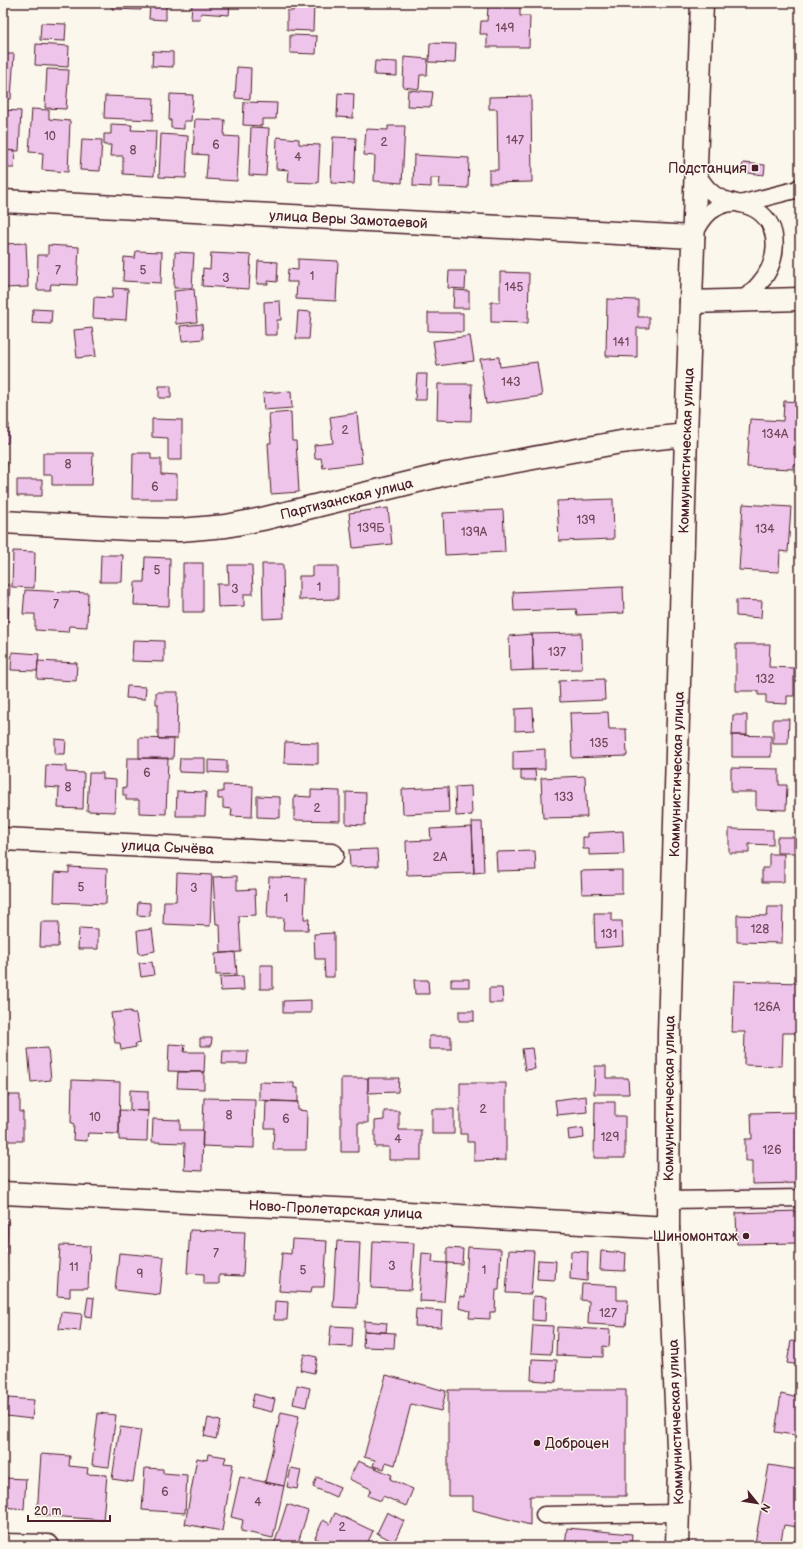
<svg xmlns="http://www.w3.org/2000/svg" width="803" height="1549" viewBox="0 0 803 1549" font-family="'Balsamiq Sans',sans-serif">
<rect width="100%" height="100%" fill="#fbf7ec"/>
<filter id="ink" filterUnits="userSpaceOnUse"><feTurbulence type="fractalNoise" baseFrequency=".025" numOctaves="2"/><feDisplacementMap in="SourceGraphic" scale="8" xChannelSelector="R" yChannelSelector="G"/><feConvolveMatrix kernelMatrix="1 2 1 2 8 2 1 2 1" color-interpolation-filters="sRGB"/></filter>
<g filter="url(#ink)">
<path fill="#f7e8eb" d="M800,1183V1243L737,1244L736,1188L752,1187V1184Z"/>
<path fill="#efc4ea" stroke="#4a1f2b" d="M112,3H142L141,10L112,9Z
M150,3H166V20L149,19Z
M192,3H230L229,15L201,13L200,19H191Z
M294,3H314L313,31L287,30V11H293Z
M488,7H520V16H530L529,47H487V34H480L481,21H487Z
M41,23L66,24L65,41L40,40Z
M290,35L317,36L316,54L290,53Z
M430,43L456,44L455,63L429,62Z
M36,44L69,46L68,67L35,65Z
M153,51L173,52V67L152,66Z
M3,54H14L11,99H3Z
M404,57L428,59L427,75H420L419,89L403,87Z
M375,61L397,62V76L374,75Z
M237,67L251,68L250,99L235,98Z
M47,69L69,70L66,109L45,108Z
M408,90L433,92L431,107L407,106Z
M338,93L354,94L353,118L337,117Z
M170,94L193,95L191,121H184V129L171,128V120H169Z
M105,96L154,98L153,120L104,118Z
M531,96L532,182L489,183V170H498L497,109H489V97Z
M244,102L277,103L276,119H262V126L243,125Z
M32,109L49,110V119L70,121L68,172L42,170L43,153L29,152Z
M3,110L21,111L19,151L3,150Z
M195,119L225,120L224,136L239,137L237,181L206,179L208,155L193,154Z
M111,124L132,125L131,130L156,131L154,176L123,174V156H110L111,145H104V134H111Z
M388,126H405L402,183L374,181L375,156L364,155L366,129L388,130Z
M251,127L269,128L266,176L249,175Z
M161,134L188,136L186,178L159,177Z
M277,137L299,139V144L320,145L318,183L288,182L289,170L276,169Z
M333,137L356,138L354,184L331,183Z
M82,139L102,140L100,171L80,170Z
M3,150L15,151L14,168H3Z
M414,155L469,158L468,188L439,187L440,178H431V187L413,186Z
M743,163L765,165L764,175L741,172Z
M26,243L28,287L5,288L3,244Z
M48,245L79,247L77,285L51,284L50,290H37L38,255H48Z
M136,251L162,252L161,283L123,281L124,257L135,258Z
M175,252L194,253L192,288H174Z
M211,253L251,255L249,289L202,286L203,268L210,269Z
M298,259L338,261L336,301L296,299L297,282H287L288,269L298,270Z
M258,261L278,262L277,282L268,281V284H257Z
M449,271H466L465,289L448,288Z
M500,272L529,273L528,323L491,322V302H500Z
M113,288L128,289L126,320L93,318L94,297L112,298Z
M194,289L197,322L176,324L174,291Z
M454,290L469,291V308H453Z
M607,299L638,300V317H649V328H637V357L606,356Z
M280,301L281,320H277V335H265L264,302Z
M33,309L52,310L51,324L32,323Z
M298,311L311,312L309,339H296Z
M428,313H463V332L428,331Z
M202,324L203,339L182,341L180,326Z
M92,328L96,356L77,358L74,330Z
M470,336L474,361L437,366L433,341Z
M499,357L500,367L537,362L542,396L486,404L480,359Z
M798,361H800V378H798Z
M417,374H427L426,400H415Z
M438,384H472L471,421L437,420Z
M159,386H171V398H159Z
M291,391L292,408L264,410L263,393Z
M784,401L800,402V447H794V455H800L799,465H793V469L747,467L750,419L783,421Z
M291,412L292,441H296L299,492L271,494L268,443H271L269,414Z
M357,413L362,463L323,468L321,458L315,459L314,445L333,443L330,417Z
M152,419L182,420V460H168V438L152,437Z
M3,423L9,424L8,443H3Z
M43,453H93L92,485H52V475H43Z
M133,453H151V459H161V474L177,475V499H132Z
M3,462H7L6,493H3Z
M17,480H42V496H17Z
M613,499L614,539L559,541L557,501Z
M743,504L791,507L788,552L780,551L779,572L739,570Z
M388,508L392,544L353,548L349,513Z
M503,510L505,552L445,555L443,513Z
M13,551L35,552L34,588L12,587Z
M101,555H123L122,582H100Z
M145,557L170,558L169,606L134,605L135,582H144Z
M183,563H203V612H183Z
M262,564H283L284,618L263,619Z
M228,565H252L253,594H244V606L218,607L217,584H229Z
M312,566H338V599L299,600V576H312Z
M3,585H10L8,624H3Z
M623,587L624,613L577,615L576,609L514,611L513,592Z
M25,590L88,593L87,627L69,626L68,632L35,630V614H23Z
M736,600L762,601L761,618L736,616Z
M581,633L582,669L533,670L532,634Z
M532,634L533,670L510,671L509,636Z
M133,640L164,641V662L132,661Z
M736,644H770L769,667L794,668V696H787V704L766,703V695H758V691H736Z
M12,652L39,654L37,671L11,670Z
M38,661L77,663L76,681L37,679Z
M604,679L605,700L560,702L559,681Z
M127,686L146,687L145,699L126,698Z
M156,692H178L177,739H158V704H156Z
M533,708L534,730L515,731V709Z
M608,712L609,729H626L627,756L572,758L570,713Z
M733,715H747V735H732Z
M773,719H789L788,744H773Z
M732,735L771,736V757H732Z
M139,738L174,739L173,759L139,758Z
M55,739L66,740L65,754H55Z
M285,742L318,743V764L284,763Z
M545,749V769L513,770V751Z
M127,758H168L166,814L139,813V800H126V795H123V787L126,788Z
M180,758H205V773L179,772Z
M208,760L227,761V773L208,772Z
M46,765L66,766V772L84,773L83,809L58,808L59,788L45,787Z
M731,768L779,769V785H787L786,810L756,809V792H731Z
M521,770H535L536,780H521Z
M89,773H103V779L116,780L115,812L87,811Z
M585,776L587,817L543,818L541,778Z
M223,785L253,786L252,817L231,816L232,809L223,808V799H218V792H223Z
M471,786L472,815L456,816L455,787Z
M448,787L449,812L403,814L402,789Z
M311,790L340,791V821L294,820V796L311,797Z
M177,791L206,792L205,816H176Z
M346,792L366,793L365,825L346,824Z
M257,796L280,797V818L257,817Z
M472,822H482L484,872L474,873Z
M472,827L474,873L407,875L406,841L431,840L430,829Z
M729,829L773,830V845L749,844V853H729Z
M623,831L624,854L589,855V849H583V837H588V833Z
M777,837H794V853H777Z
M377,849L378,866L350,867L349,850Z
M535,851L536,870L497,871L496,852Z
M769,854H784V882H762V868H769Z
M69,867L107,869L106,904L54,902L55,872L69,873Z
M622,870V893L582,894L581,871Z
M177,873L212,875L210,926L163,924L164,901H176Z
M237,876V890L255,889L256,915L239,916L241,952L221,953L220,924H216L213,877Z
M269,877L306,878L304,919H309L308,930H283L284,918H267Z
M138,902L150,903V916L137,915Z
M768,907H783L782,943L737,942V915L767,916Z
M594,913H612V921H622L623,946L595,948Z
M41,922H59L58,947H40Z
M79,928L98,929V949H78Z
M152,929L155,951L139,954L137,931Z
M334,933V977H325L324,959H315L314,934Z
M235,952L237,974L216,975L215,954Z
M152,962L154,975L141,977L139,963Z
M260,965H273V989H260Z
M243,976L244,990L221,991L220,977Z
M451,979H469V987H451Z
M414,980H428L429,994H415Z
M734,981L800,983V1033H783L782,1066L744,1065L745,1032H732Z
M489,988H502L503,1003H489Z
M311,1000V1013H283V1001Z
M131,1011V1014H136L140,1043L135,1044L136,1047L121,1050L120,1043H115L111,1013Z
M459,1011H474V1021H459Z
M429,1036H451V1049H429Z
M200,1038H212L211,1046H200Z
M169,1044L185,1045L184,1052H205L204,1072L168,1071Z
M48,1048L51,1080L31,1082L28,1049Z
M532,1048L535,1069L525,1070L522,1049Z
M223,1051H248L247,1064H222Z
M595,1066H606V1078H628L629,1094H594Z
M178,1072H204V1089L177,1088Z
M341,1078H368V1123H358V1152H341Z
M368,1078H399L398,1092L368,1093Z
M72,1080L120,1082L119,1134L88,1133L87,1141L73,1140L74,1124L71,1123Z
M259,1082L294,1083V1088H298V1102L259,1100Z
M460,1083H506V1160L474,1161V1142H467V1134H460Z
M130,1090L148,1091V1111L130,1110Z
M5,1095H20V1112H23V1141H5Z
M586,1096L587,1112L557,1115L555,1100Z
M204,1098L255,1099L254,1148L202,1146Z
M266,1101L298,1102V1110L307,1111L306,1150H273L274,1128H265Z
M595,1102H615V1116H625V1158H594Z
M432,1109H454V1134H432Z
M119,1110L148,1111L147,1141L119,1140Z
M384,1111H399V1130H421V1160H389V1147H375V1121L384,1120Z
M800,1112V1183L752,1184V1161H745V1139H752L751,1113Z
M153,1119L180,1120V1130H203L202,1171L184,1170L185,1143L152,1142Z
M583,1128L584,1138L569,1140L568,1130Z
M800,1211V1243L737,1244L736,1213Z
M3,1221H8L5,1292H3Z
M190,1230L245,1232L243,1276L219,1275V1284H204V1274L187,1273Z
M292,1239L327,1241L324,1287H312L311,1293L279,1291L282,1253L291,1254Z
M337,1241L360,1242L357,1308L333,1307Z
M373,1241L414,1243L411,1290L371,1288Z
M60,1245L90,1246L88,1288H70V1297L57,1296Z
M468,1247L501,1249L499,1290H496L495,1312H490V1319L469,1318L470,1311L459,1308L460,1296L465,1297Z
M447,1248L463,1249L462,1264L447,1263Z
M509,1250L534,1251L531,1294L506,1293Z
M571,1251L588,1252L587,1281L570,1279Z
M601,1251L626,1253L625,1271L600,1270Z
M119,1253L164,1257L160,1295L115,1290Z
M422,1253L433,1254L432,1262L447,1263L444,1302L419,1301Z
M538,1260L556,1261L555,1280L537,1279Z
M582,1284L617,1286V1300H628L626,1326L588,1324L589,1301L581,1300Z
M533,1296L546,1297L545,1321L532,1320Z
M88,1297L94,1298L92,1317L85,1316Z
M275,1301L288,1302L287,1320H274Z
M416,1309L442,1311L441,1327L415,1326Z
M61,1312L82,1314L80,1331L59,1329Z
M364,1321L387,1323L386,1332L364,1331Z
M533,1325L553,1326L551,1354L531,1353Z
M331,1326L353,1327L352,1347L329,1346Z
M557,1327L610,1330L609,1347L603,1346V1357L556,1355Z
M364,1331L395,1333L394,1348L363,1347Z
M791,1341L800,1342V1365L787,1363Z
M304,1354L317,1357L314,1373L300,1370Z
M532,1359L557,1360L556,1382L531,1380Z
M386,1375L446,1391L441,1411L411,1404L395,1465L386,1462L384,1469L373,1466L375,1460L364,1457Z
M297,1385L310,1388L306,1407L293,1404Z
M796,1386L800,1387V1436L775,1432L781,1394L794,1397Z
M448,1390H626V1496H530V1525L473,1510V1496H448Z
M254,1394L275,1399L272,1412L251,1407Z
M8,1398L34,1400L32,1419L6,1416Z
M281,1412L299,1416L284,1486L265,1482Z
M98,1413L116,1415L109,1467L92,1465Z
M208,1418L220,1421L216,1439L204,1436Z
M120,1427L141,1430L133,1482L112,1479Z
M41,1454L70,1456L69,1466L88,1468L87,1474L107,1475L103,1520L37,1515Z
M208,1454L226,1457L224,1463L233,1464L222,1531L185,1524L197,1458L207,1460Z
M358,1461L392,1475L390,1479L413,1489L406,1506L383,1496L381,1501L368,1496L371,1489L349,1479Z
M769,1465L800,1470V1536H796L797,1527L784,1525L780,1546L755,1543Z
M145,1468L163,1469V1473L187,1475L185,1513L142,1510Z
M291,1468L301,1470L297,1489L287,1487Z
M240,1477L284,1486L273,1538L241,1531L243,1520L231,1517Z
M317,1477L340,1487L336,1497L313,1487Z
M3,1478L26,1479L24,1509L3,1507Z
M287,1504L308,1511L297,1546L274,1545Z
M387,1512L404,1521L394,1542L377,1533Z
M335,1513L373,1531L366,1546H319L321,1541L315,1538L323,1520L330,1524Z
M567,1528L632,1534L631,1546H565Z"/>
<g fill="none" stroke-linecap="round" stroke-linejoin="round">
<defs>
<path id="service" d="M696,172C704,186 713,198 730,201C739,204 750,205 758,211C783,229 777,264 759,284C754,290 747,296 741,301
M740,204L795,190L800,187
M694,236C702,217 714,203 735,203
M668,1200L800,1198
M544,1515L679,1513"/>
<g id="minor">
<path d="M691,302L800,299"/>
<path id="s1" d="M3,522L130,529L180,530L226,526L262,519L446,474L621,442L686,435"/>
<path id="s2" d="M3,839L332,855"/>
<path id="s3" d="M3,1193L356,1210L668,1228"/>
<path d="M3,1545L48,1546"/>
</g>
<g id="tertiary">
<path id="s4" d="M3,201L693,237"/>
</g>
<g id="secondary">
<path id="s5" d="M677,1546L679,1469L668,1228L669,1034L686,435L702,3"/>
</g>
</defs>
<use href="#service" stroke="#4a1f2b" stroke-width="19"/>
<use href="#minor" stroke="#4a1f2b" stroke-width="25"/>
<use href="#tertiary" stroke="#4a1f2b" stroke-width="25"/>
<use href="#secondary" stroke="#4a1f2b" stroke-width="25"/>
<use href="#service" stroke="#fbf7ec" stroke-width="16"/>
<use href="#minor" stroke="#fbf7ec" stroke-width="22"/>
<use href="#tertiary" stroke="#fbf7ec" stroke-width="22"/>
<use href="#secondary" stroke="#fbf7ec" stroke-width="22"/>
</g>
</g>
<g fill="#4a1f2b" stroke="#fbf7ec" stroke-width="1.5">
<rect x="751" y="164" width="8" height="8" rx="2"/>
<circle cx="746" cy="1236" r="4"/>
<circle cx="537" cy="1443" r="4"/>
</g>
<g text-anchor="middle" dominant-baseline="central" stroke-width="3" stroke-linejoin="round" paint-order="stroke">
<g font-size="12" fill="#73485b">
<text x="505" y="28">149</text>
<text x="50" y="136">10</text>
<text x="515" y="140">147</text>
<text x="384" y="142">2</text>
<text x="216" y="145">6</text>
<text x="133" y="150">8</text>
<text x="298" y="157">4</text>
<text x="58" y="270">7</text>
<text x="143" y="270">5</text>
<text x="312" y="276">1</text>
<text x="226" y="278">3</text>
<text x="514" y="287">145</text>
<text x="621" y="342">141</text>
<text x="511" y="382">143</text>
<text x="345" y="430">2</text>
<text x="775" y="434">134А</text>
<text x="68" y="464">8</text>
<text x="155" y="487">6</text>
<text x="586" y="520">139</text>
<text x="371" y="528">139Б</text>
<text x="765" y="529">134</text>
<text x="474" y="532">139А</text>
<text x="157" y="570">5</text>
<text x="319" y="587">1</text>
<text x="235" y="589">3</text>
<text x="56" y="604">7</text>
<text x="557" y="652">137</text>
<text x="765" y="679">132</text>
<text x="599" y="743">135</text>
<text x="147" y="773">6</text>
<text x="68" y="787">8</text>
<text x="564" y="797">133</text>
<text x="317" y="808">2</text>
<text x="440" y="857">2А</text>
<text x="81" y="887">5</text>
<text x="194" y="888">3</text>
<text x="286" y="898">1</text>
<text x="760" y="929">128</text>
<text x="609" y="934">131</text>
<text x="767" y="1007">126А</text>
<text x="483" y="1109">2</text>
<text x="229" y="1115">8</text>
<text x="95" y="1117">10</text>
<text x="286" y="1119">6</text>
<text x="610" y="1137">129</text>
<text x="398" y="1139">4</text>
<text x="772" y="1150">126</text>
<text x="216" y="1253">7</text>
<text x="392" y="1266">3</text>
<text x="74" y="1267">11</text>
<text x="303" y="1270">5</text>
<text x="484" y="1270">1</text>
<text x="140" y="1274">9</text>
<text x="608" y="1313">127</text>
<text x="165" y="1492">6</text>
<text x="258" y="1502">4</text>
<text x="342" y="1527">2</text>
</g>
<g font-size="14" fill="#4a1f2b" stroke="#fbf7ec" text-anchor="end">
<text x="747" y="168">Подстанция</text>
<text x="738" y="1236">Шиномонтаж</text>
<text x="545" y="1443" text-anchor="start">Доброцен</text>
</g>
<g font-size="14" fill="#4a1f2b" stroke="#fbf7ec">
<text stroke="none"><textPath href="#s4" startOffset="346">улица Веры Замотаевой</textPath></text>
<text stroke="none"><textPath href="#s5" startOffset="1096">Коммунистическая улица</textPath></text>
<text stroke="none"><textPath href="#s1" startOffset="347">Партизанская улица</textPath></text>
<text stroke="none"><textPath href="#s5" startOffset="772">Коммунистическая улица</textPath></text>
<text stroke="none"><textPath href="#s2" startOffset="165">улица Сычёва</textPath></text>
<text stroke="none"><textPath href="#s5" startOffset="448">Коммунистическая улица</textPath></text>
<text stroke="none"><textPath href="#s3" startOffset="333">Ново-Пролетарская улица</textPath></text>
<text transform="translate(676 1422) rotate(-92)">Коммунистическая улица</text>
</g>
</g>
<rect width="803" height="1549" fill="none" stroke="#fbf7ec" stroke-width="16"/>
<rect x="8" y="8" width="787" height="1533" fill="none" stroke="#4a1f2b" stroke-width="1.5" filter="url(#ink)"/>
<g transform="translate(757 1503) rotate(120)" stroke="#fbf7ec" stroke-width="3" paint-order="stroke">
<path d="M0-3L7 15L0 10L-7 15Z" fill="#4a1f2b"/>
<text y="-6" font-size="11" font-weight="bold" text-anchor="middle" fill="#4a1f2b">N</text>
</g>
<path d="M28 1515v6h82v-6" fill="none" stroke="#4a1f2b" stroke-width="2"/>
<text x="34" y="1515" font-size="12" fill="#4a1f2b" stroke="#fbf7ec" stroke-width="3" paint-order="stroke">20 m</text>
</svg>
